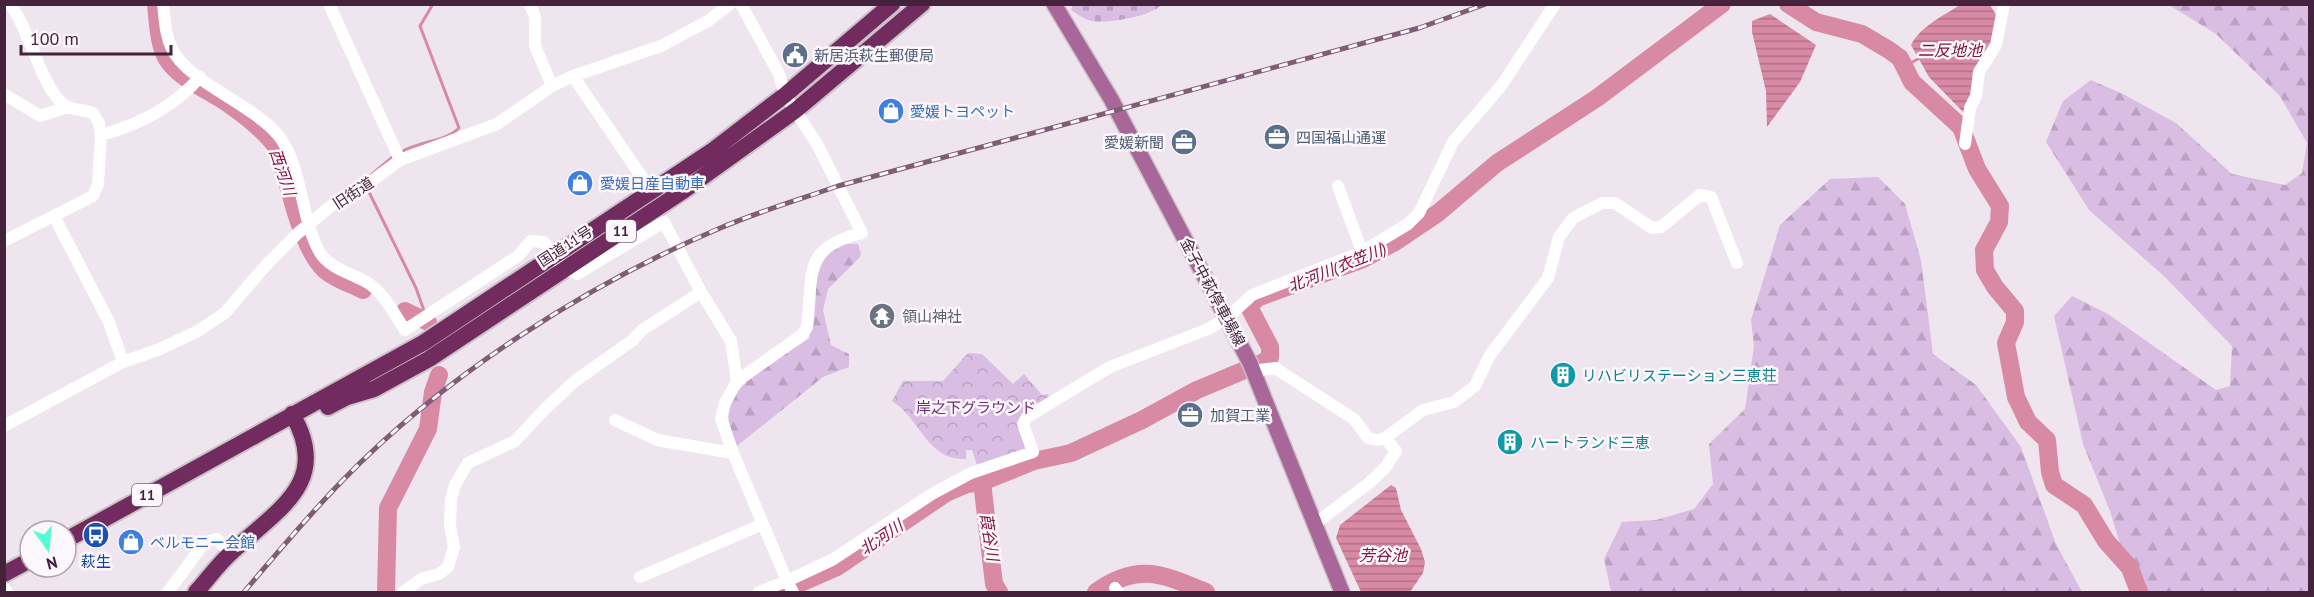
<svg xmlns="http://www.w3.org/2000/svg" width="2314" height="597" viewBox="0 0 2314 597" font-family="'PT Sans','Noto Sans JP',sans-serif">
<defs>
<pattern id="forest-firs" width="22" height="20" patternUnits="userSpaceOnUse" patternTransform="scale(1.5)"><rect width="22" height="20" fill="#d9bde2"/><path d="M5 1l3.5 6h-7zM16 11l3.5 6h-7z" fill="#bba2c3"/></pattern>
<pattern id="cemetery-stones" width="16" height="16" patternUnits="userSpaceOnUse" patternTransform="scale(1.5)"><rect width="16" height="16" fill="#d9bde2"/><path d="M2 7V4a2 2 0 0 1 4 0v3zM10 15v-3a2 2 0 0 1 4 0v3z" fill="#bba2c3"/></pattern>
<pattern id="park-crowns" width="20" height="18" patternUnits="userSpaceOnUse" patternTransform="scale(1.5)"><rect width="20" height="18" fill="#d9bde2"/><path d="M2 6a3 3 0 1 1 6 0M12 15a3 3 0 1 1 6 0" fill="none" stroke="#bba2c3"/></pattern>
<pattern id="water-rules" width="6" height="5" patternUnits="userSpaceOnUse" patternTransform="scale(1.5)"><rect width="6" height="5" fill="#d88aa5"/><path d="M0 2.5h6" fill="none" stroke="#b17088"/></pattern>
</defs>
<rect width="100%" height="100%" fill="#efe5ef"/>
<path fill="url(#forest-firs)" d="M2169,5H2309V592H2131L2132,583L2110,511L2083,444L2054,316L2072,296L2108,314L2216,390L2230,386L2232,346L2165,277L2089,210L2046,142L2063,101L2091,80L2123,94L2176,123L2232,174L2285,185L2302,173L2307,143L2280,96L2216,34Z
M1878,177L1905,204L1921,260L1933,354L1976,385L2021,447L2056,544L2082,592H1611L1604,559L1622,522L1656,520L1694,509L1713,484L1709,444L1745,409L1754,346L1751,320L1780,225L1830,179Z
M858,244L861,254L859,258L828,289L823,310L831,345L849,354V367L823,377L737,446C727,418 721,406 746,383V378L810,338C807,328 811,315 813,305C816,277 821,240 858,244Z"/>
<path fill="url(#cemetery-stones)" d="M1073,4H1161V5C1151,17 1102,25 1088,20C1082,18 1076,13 1071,10Z"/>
<path fill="url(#park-crowns)" d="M968,353L982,354L1013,384L1024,374L1042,395L1048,394L1049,398L1022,415L1026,449L977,465L972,450H966V459C927,461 920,418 892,401L903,381H943Z"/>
<path fill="url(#water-rules)" d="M1960,5H1990L1998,18L1993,39L1964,113L1929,77L1911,45C1921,26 1943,16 1960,5Z
M1770,14L1816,45L1800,82L1767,127L1766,91L1752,32V21Z
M1391,485L1396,488L1401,510L1421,549L1425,562L1423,573L1410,592H1361L1336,538L1340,525Z"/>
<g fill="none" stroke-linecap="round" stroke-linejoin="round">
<path stroke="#d88aa5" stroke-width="3" d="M1905,66L1918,59
M401,152C419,141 445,142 459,128L420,26L433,4
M364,181L395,155
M368,190L416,288L428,322"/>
<path stroke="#d88aa5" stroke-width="18" d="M156,4C158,22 158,43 167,59C180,80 211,91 230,105C249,118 267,133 280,152C288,184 301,248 325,270C335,279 351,284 363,290
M1788,4L1816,22L1862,34L1889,50L1900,58L1912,82L1961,127L1977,169L2000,206L1999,222L1984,250L1985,270L1995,287L2015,311V322L2006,343L2016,397L2028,422L2047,440L2050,472L2054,485L2084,505L2106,541L2130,568L2139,592
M405,311L428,322
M982,482L994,584L999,592
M386,592L388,508L428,429L433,392L439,375
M780,592L837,567L946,493L967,484L982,482L1034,461L1071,453L1142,420L1197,390L1264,362L1270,357V347L1249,307L1257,298L1363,259L1395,242L1438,213L1497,163L1597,98L1722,4
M1096,592C1138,562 1162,574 1206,592"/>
<defs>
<path id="major" d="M1054,4L1111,99L1250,363L1342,592"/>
<path id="highway" d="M328,407L347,397L374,389L429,359L683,191L796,110L922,4
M66,540L423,343L712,151L785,95L892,4
M4,574L30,560
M196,592C208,579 219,563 233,551C278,509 332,482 292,414"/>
</defs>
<use href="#major" stroke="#cbc1c8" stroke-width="18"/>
<use href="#highway" stroke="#cbc1c8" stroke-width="20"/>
<path stroke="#fff" stroke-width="12" d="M10,4C30,29 41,90 66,106C73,110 85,110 93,113L99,123L101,135
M163,4C165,20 165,35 172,49C188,82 252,104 278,135C302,164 300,216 319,251C329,269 352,273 368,283C385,294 394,314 405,330L518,256L531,241L544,242L563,268L577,274L664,222L701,292L642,330L633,340L575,381L546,408L515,441L468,463L455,485L451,500L450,525L454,547L448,567L439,574L421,579L403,592
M329,4L400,160
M530,4L535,17V46L552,86
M573,76L652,192
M4,94L40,116L67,107
M1965,144L1970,108L1976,96L1979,72L1996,45L2004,4
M1338,186L1362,252
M54,216L109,322L123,362
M4,241L93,196L98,184L101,135C138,125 174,107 200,77
M1253,371L1275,368L1354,419L1368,438L1377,440L1385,438L1423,410L1454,402L1475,386L1490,355L1548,278L1559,237L1573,218L1602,203H1615L1652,228L1661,227L1700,195L1711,197L1737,263
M737,381L802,335L807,327C814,275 800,248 862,233L817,144L785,95L779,74L741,4
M615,420L657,440L733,453L721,419L725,403L737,381L731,341L701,292
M4,426L123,362L160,349L198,331L225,313L267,264L298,233L331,206L361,189L400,160L497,124L552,86L573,76L661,46L708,21L730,4
M733,453L787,581L759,592
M1316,523L1369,483L1385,468L1396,451L1385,438
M640,577L763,524
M4,588L7,592
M1115,588L1118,592
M168,592L205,542L217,539L230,553
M793,592L787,581L832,560L932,494L971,473L1033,452L1023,424L1027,417L1110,367L1208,329L1227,318L1252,295L1360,253L1408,224L1419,213L1453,142L1501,86L1555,4"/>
<use href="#major" stroke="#a86798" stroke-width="15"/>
<use href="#highway" stroke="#722b5e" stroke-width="16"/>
<defs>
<path id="rail" d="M244,592C276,554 308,516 343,480C443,377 586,285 718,229C757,212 798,200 838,186L1419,28L1486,4"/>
</defs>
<use href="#rail" stroke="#7f5d77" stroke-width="5"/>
<use href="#rail" stroke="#fbf7fb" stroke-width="3" stroke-dasharray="9" stroke-linecap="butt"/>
</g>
<defs>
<symbol id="civic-disc" viewBox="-11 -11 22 22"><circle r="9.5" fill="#5c6f8a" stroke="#fbf7fb"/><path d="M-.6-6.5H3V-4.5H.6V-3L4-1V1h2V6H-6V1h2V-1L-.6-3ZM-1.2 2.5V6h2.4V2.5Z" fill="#fff"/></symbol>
<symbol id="shop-disc" viewBox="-11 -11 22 22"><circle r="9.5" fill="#3f7fe0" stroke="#fbf7fb"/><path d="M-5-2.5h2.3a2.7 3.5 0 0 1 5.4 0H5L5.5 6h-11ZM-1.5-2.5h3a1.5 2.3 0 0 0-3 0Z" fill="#fff"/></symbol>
<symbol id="office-disc" viewBox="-11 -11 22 22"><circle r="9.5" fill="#5c6f8a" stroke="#fbf7fb"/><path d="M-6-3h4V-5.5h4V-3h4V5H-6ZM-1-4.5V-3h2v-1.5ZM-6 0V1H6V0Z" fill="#fff"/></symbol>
<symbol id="temple-disc" viewBox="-11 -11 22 22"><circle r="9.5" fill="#6b7280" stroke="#fbf7fb"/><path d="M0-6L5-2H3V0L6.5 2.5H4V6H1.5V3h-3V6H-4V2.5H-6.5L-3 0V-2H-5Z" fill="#fff"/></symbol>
<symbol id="building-disc" viewBox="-11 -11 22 22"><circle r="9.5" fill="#0f9aa8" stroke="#fbf7fb"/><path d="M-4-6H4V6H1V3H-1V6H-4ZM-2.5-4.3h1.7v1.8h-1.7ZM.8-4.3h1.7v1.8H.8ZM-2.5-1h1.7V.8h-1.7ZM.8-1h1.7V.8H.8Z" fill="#fff"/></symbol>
<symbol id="bus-disc" viewBox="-11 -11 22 22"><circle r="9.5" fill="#1a4fb4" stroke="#fbf7fb"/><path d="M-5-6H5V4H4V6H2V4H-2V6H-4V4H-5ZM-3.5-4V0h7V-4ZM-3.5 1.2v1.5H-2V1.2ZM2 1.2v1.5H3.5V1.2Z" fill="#fff"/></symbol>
</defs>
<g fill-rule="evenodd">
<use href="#civic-disc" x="780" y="40" width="30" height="30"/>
<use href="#shop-disc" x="876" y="96" width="30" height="30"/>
<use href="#office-disc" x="1262" y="122" width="30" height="30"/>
<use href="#office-disc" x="1169" y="127" width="30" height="30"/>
<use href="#shop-disc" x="565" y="168" width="30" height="30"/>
<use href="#temple-disc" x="867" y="301" width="30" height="30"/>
<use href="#building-disc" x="1548" y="360" width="30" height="30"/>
<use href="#office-disc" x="1175" y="400" width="30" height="30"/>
<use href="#building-disc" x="1495" y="427" width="30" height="30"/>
<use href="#bus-disc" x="81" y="520" width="30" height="30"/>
<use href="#shop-disc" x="116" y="527" width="30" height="30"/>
</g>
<g text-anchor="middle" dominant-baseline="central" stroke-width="5" stroke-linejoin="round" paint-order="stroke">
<g fill="#fbf7fb" stroke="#7b6275" stroke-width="1.5">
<rect x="606" y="220" width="30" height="22" rx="4.5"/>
<rect x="132" y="484" width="30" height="22" rx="4.5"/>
</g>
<g font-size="14" font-weight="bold" fill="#44223c">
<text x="621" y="231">11</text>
<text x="147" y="495">11</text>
</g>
<g font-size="15" fill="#4e5e75" stroke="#fbf7fb" text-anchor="start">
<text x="814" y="55">新居浜萩生郵便局</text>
<text x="1296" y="137">四国福山通運</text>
<text x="1164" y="142" text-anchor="end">愛媛新聞</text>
<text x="1210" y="415">加賀工業</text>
</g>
<g font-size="15" fill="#366cbe" stroke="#fbf7fb" text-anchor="start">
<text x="910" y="111">愛媛トヨペット</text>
<text x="600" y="183">愛媛日産自動車</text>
<text x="150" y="542">ベルモニー会館</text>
</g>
<g font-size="15" fill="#44223c" stroke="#fbf7fb">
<text transform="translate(353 193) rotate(-33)">旧街道</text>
<text transform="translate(565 246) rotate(-33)">国道11号</text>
<text transform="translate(1213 292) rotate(62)">金子中萩停車場線</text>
</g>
<g font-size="15" fill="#5b616d" stroke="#fbf7fb" text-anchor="start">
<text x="902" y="316">領山神社</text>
</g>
<g font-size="15" fill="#0d838f" stroke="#fbf7fb" text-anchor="start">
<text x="1582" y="375">リハビリステーション三恵荘</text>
<text x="1530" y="442">ハートランド三恵</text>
</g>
<g font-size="15" fill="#74297e" stroke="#fbf7fb">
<text x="976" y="407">岸之下グラウンド</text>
</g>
<g font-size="15" fill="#164399" stroke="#fbf7fb">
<text x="96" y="561">萩生</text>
</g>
<g font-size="16" font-style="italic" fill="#85163c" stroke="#fbf7fb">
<text x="1950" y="50">二反地池</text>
<text transform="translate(283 172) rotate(71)">西河川</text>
<text transform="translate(1337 267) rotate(-22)">北河川(衣笠川)</text>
<text transform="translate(881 537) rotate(-34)">北河川</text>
<text transform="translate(990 537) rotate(81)">葭谷川</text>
<text x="1383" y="555">芳谷池</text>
</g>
</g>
<rect width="2314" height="597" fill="none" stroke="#44223c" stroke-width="12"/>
<g transform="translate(48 549) rotate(165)"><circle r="28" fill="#fbf7fb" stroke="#b2a2af" stroke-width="1.5"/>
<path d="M0-4.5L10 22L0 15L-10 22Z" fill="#57fcd2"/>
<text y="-9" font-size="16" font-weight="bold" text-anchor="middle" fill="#44223c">N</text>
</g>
<path d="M21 45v9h150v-9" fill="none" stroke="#44223c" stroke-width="3"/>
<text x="30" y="45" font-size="18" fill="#44223c" stroke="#fbf7fb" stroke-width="4.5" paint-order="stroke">100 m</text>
</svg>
